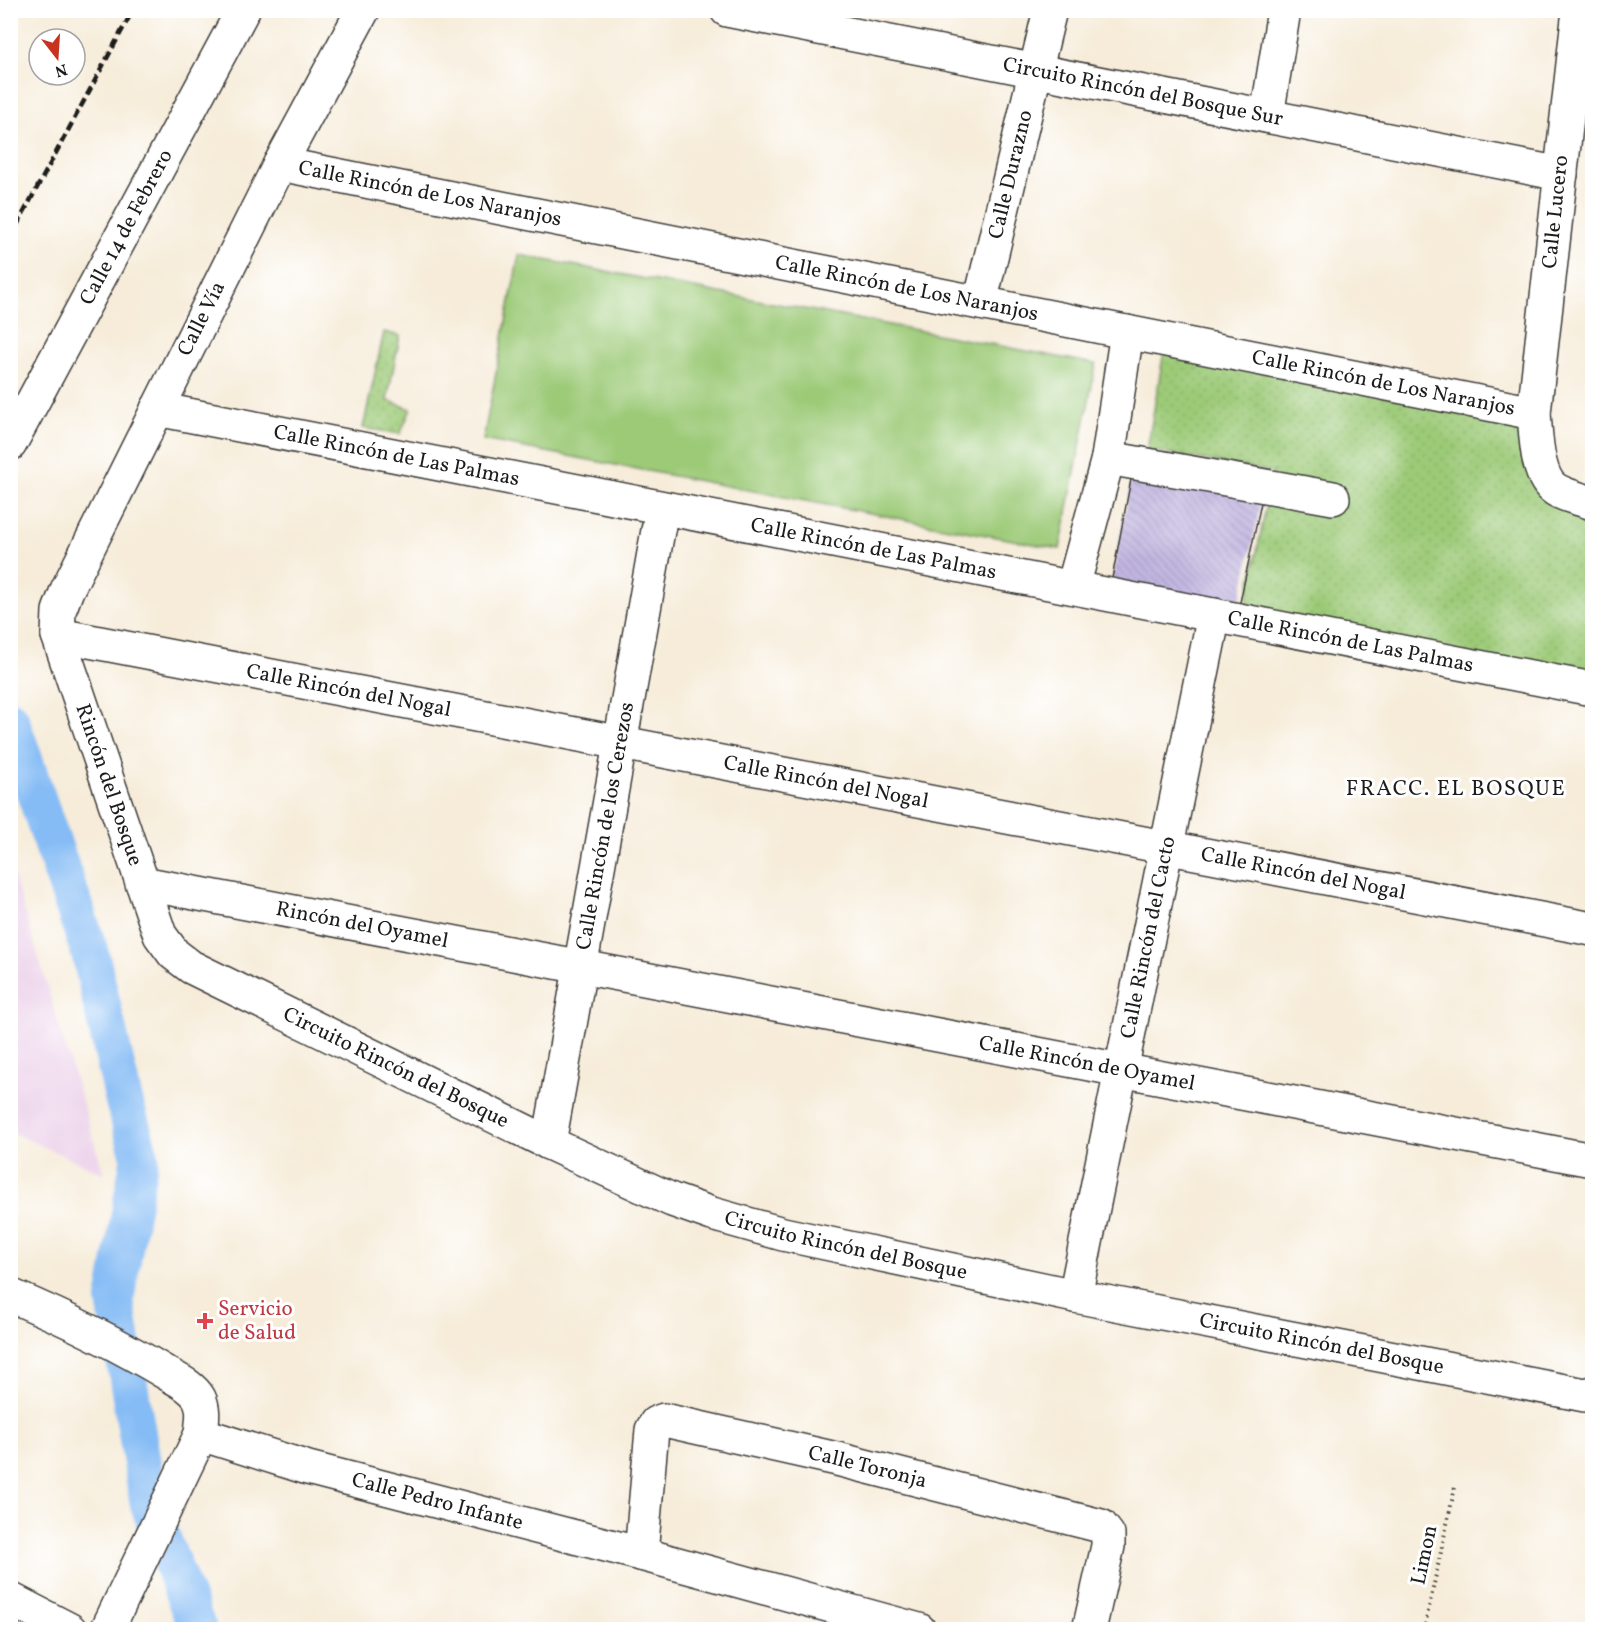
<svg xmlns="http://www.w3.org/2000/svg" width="1603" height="1640" viewBox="0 0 1603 1640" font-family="Vollkorn,serif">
<defs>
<pattern id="grass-dots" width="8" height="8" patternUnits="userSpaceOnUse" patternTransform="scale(1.5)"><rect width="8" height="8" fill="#9cca77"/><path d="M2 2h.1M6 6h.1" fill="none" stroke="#86ad66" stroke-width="1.8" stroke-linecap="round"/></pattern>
<pattern id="building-back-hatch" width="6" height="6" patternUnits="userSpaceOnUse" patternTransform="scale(1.5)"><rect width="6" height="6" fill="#c2b6e1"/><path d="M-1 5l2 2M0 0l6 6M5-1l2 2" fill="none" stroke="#a69cc0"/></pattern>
</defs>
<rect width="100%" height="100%" fill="#fff"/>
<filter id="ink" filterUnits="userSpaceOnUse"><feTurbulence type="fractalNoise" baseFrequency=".0167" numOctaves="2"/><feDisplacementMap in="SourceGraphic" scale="12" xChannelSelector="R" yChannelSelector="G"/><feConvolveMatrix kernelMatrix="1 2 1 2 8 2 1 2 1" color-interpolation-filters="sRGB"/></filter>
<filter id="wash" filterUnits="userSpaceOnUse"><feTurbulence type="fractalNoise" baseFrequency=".008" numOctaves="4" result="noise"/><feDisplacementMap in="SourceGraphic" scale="24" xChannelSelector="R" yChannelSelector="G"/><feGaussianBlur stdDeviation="1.35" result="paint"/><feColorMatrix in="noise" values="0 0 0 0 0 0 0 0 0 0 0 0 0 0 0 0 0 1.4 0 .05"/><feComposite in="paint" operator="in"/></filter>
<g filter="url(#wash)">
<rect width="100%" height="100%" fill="#f6ecd9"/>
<path fill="#ecd1ea" d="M10,867H11L104,1174L11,1132Z"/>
<path fill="url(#grass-dots)" stroke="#5c734a" stroke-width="1.5" d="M384,332L400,336L387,400L411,409L400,434L363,428Z
M1164,351L1543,428L1571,505L1592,514V680L1245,610L1273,472L1147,450Z"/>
<path fill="#9cca77" stroke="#5c734a" stroke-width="1.5" d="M519,255L1096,364L1060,549L483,440Z"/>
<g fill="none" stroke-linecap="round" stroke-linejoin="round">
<path stroke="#85bcf5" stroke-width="38" d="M10,719L90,953L124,1101L140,1156L115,1300L149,1505L198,1630"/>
</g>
<g id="blocks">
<path fill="url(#building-back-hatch)" d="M1132,474L1262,498L1238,612L1110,589Z"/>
</g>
</g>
<g filter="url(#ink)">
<use href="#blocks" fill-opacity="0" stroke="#3d3b38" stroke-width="1.5"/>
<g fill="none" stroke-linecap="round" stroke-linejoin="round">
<defs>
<g id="street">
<path id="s1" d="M363,10L280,164L67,590L59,611L58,635L160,935L174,954L191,967L549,1143L672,1200L712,1214L783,1234L1075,1296L1585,1395L1592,1393"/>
<path id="s2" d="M727,10L1561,174"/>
<path d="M1579,10L1534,413C1536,435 1536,478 1556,490C1566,496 1581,499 1592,503"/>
<path d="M1267,116L1284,10"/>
<path id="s3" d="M280,164L1534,413"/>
<path id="s4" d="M980,303L1050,10"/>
<path id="s5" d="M157,409L1592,689"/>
<path id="s6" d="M10,444L243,10"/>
<path d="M1108,458L1333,498"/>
<path d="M1073,587L1108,458L1127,332"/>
<path id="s7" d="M58,635L1592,929"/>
<path id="s8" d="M142,883L1592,1160"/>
<path id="s9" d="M549,1143L662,508"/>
<path d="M10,1295C64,1318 117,1343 166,1373C178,1380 192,1386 199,1398C205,1410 202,1421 201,1434L107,1630"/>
<path id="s10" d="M1075,1296L1214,615"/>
<path id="s11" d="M201,1434L308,1468L641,1554L919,1630"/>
<path id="s12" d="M641,1554L652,1430L656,1423L664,1420L837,1459L1101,1526L1108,1535V1546L1089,1630"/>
<path d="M10,1599L70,1630"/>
</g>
</defs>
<use href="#street" stroke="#3d3b38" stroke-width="36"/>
<path stroke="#3d3b38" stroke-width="4" stroke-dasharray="1.5 4.5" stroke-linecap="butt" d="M1424,1630L1455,1487"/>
<use href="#street" stroke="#fff" stroke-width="33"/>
<path stroke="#1c1c1c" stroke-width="4.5" stroke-dasharray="9 4.5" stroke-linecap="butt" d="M10,238L133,10"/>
</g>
</g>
<path fill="#e0444e" stroke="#fff" stroke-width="2" d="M202 1312h6v6h6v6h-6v6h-6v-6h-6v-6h6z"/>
<g text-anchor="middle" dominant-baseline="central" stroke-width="6" stroke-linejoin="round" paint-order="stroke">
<g font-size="21" fill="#1c1c1c" stroke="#fff">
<text stroke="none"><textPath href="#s2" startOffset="424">Circuito Rincón del Bosque Sur</textPath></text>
<text stroke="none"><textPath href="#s4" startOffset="132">Calle Durazno</textPath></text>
<text stroke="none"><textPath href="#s3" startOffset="153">Calle Rincón de Los Naranjos</textPath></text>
<text transform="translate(1556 212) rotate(-84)">Calle Lucero</text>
<text stroke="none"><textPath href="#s6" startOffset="246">Calle 14 de Febrero</textPath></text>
<text stroke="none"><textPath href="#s3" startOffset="639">Calle Rincón de Los Naranjos</textPath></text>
<text transform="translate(202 319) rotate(-63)">Calle Vía</text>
<text stroke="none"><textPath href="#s3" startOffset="1125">Calle Rincón de Los Naranjos</textPath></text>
<text stroke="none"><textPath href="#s5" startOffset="244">Calle Rincón de Las Palmas</textPath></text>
<text stroke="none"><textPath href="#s5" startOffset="730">Calle Rincón de Las Palmas</textPath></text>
<text stroke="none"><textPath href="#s5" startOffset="1216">Calle Rincón de Las Palmas</textPath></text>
<text stroke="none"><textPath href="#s7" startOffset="296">Calle Rincón del Nogal</textPath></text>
<text stroke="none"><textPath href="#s7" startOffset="782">Calle Rincón del Nogal</textPath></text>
<text stroke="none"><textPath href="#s1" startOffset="856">Rincón del Bosque</textPath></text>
<text stroke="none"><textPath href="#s9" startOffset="322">Calle Rincón de los Cerezos</textPath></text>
<text stroke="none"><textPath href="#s7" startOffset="1268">Calle Rincón del Nogal</textPath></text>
<text stroke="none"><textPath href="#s8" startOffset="224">Rincón del Oyamel</textPath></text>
<text stroke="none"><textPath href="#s10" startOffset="366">Calle Rincón del Cacto</textPath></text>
<text stroke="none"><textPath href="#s8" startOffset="962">Calle Rincón de Oyamel</textPath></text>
<text stroke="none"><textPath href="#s1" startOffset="1288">Circuito Rincón del Bosque</textPath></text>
<text stroke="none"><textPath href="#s1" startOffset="1774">Circuito Rincón del Bosque</textPath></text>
<text stroke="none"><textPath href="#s1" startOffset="2260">Circuito Rincón del Bosque</textPath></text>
<text stroke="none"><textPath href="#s12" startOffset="350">Calle Toronja</textPath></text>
<text stroke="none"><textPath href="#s11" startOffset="246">Calle Pedro Infante</textPath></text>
<text transform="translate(1425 1555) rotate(-78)">Limon</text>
</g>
<g font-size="21" fill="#be3a42" stroke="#fff" text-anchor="start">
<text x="218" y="1309">Servicio<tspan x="218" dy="24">de Salud</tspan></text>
</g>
<g font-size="22" letter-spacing="1.5" fill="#1c1c1c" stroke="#fff">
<text x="1456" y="789">FRACC. EL BOSQUE</text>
</g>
</g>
<rect width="1603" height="1640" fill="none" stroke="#fff" stroke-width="36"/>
<g transform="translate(57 57) rotate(163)"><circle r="28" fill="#ffffff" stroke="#a4a4a4" stroke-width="1.5"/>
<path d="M0-4.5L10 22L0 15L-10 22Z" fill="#c8321e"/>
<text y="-9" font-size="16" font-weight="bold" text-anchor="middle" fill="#1c1c1c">N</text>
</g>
</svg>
